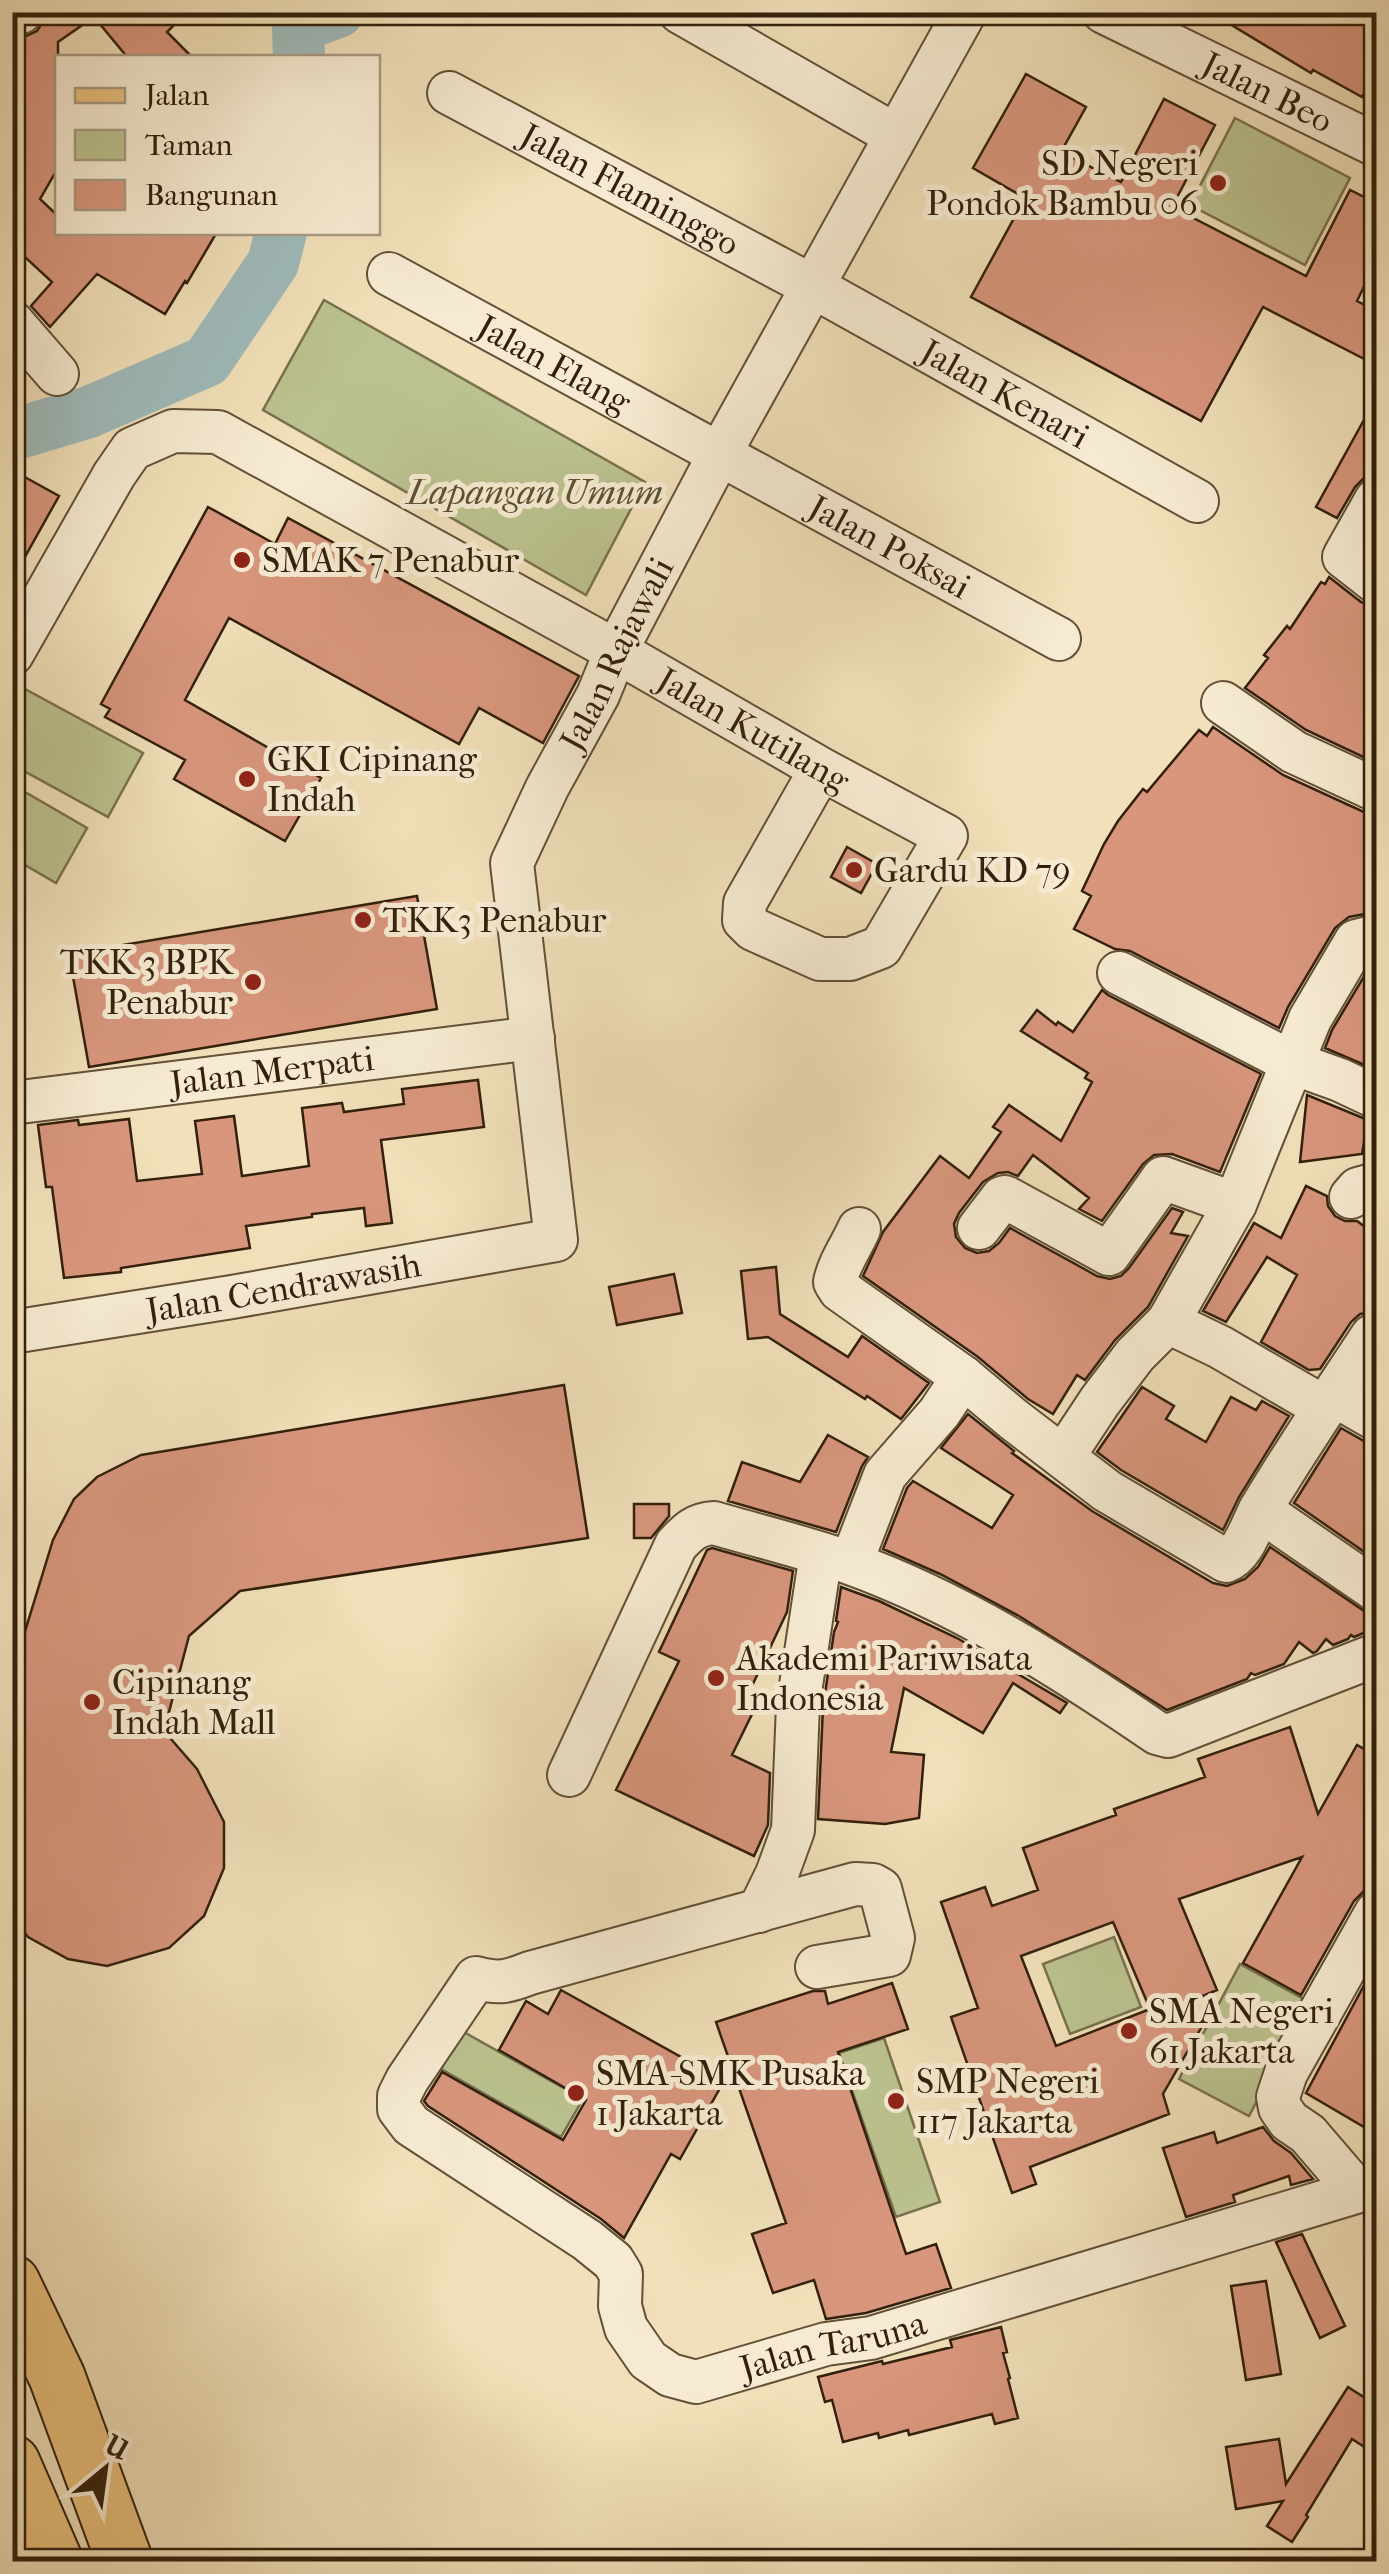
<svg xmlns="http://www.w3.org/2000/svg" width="1389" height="2574" viewBox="0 0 1389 2574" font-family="'IM FELL French Canon',serif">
<rect width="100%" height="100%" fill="#f1e0b9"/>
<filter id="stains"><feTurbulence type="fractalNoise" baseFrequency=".002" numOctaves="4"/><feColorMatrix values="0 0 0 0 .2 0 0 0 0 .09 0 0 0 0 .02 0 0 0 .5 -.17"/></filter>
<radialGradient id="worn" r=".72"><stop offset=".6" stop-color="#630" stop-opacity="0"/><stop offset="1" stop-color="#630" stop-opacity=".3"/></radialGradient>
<path fill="#bbc28f" stroke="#77714e" stroke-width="2.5" d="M1235,118L1350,178L1305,265L1190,205Z
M324,300L645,482L586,595L263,410Z
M25,689L143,753L108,817L13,765V713Z
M13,785L87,828L56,883L13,858Z
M1114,1937L1141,2007L1070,2034L1043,1964Z
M1240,1964L1309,2002L1249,2116L1179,2079Z
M462,2031L583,2099L561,2137L441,2069Z
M884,2038L940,2202L896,2217L839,2053Z"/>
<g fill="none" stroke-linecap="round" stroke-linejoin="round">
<path stroke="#9fbaba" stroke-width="52" d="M299,58L298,27L338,12
M12,435L89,412L207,361L273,263L281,232"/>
</g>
<path fill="#d8967d" stroke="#33200c" stroke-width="2.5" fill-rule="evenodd" d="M45,12H187L167,32L193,58H128L94,17L58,42V168L40,199L58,216V232H217L187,283L185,281L165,314L97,274L50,327L31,306L52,282L12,245V38L26,36L37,31L44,20Z
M1210,12H1376V70L1362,97L1313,70L1311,73Z
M1026,74L1086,107L1061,152L1121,182L1164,99L1215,125L1172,207L1306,276L1350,190L1376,203V262L1357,301L1376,311V365L1263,307L1201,421L971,297L1025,198L973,168Z
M1376,398V475L1364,478L1355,487L1337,518L1316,507Z
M12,470L59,496L12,580Z
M208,507L275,544L288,518L579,676L543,743L479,708L459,744L229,618L185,700L321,778L285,841L174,779L185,760L105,717L110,709L101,704Z
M1329,577L1361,602L1376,606V763L1306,730L1245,688L1268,658L1264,655L1287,626L1290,629L1321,582L1325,584Z
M1213,727L1283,775L1366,813L1376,815V912L1349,917L1335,928L1288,1007L1279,1028L1130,951L1115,949L1074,929L1091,896L1082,891L1104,844L1118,821L1143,789L1147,792L1199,730L1207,736Z
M847,847L877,864L861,893L831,877Z
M417,896L437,1009L89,1067L69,954Z
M1376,962V1070L1325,1048L1332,1030L1372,963Z
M1102,990L1108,995L1261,1074L1220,1172L1172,1154L1154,1155L1143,1164L1102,1221L1079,1209L1089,1198L1033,1155L1018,1176L1008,1172L998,1173L983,1182L959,1213L954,1224L956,1237L965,1248L977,1253L989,1251L999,1243L1010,1228L1097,1276L1110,1279L1121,1276L1129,1268L1172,1208L1183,1212L1171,1233L1188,1236L1148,1307L1115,1340L1085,1380L1077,1375L1053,1414L1028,1399L978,1357L863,1276L883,1232L940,1156L969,1178L1001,1132L993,1127L1009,1105L1061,1141L1092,1082L1085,1078L1088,1073L1021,1031L1037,1010L1056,1025L1058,1022L1073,1032Z
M478,1080L484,1127L381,1140L392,1223L366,1226L364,1208L312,1214V1217L246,1226L250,1248L121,1268V1272L64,1278L52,1187H46L38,1125L78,1120L79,1125L129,1119L137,1181L202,1174L195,1121L234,1116L242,1176L309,1166L302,1108L342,1103L344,1112L404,1104L402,1089Z
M1307,1095L1368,1120L1362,1154L1300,1162Z
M1306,1186L1327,1196L1328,1206L1335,1216L1345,1221H1357L1376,1235V1312L1360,1314L1351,1322L1320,1369L1309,1370L1261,1342L1297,1275L1267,1257L1226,1322L1203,1311L1254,1223L1281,1238Z
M776,1267L780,1314L848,1357L862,1336L929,1383L901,1419L867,1396L865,1399L768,1337L748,1339L741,1271Z
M674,1274L682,1313L617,1325L609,1287Z
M564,1385L588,1538L240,1591L189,1636L164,1731L197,1769L224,1822V1868L204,1916L169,1948L107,1966L68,1959L28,1937L12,1916V1674L53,1540L74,1499L97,1477L141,1455Z
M1142,1387L1174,1406L1166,1419L1206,1442L1231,1397L1256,1410L1262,1401L1289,1416L1239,1497L1223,1530L1121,1470L1097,1452Z
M968,1414L1014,1451L1012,1453L1092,1511L1213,1583L1227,1586L1245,1579L1258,1567L1270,1547L1367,1613V1615L1375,1621L1366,1632L1354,1637L1351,1635L1348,1639L1333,1645L1326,1639L1317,1651L1313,1653L1299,1642L1284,1664L1255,1675L1251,1673L1247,1679L1167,1710L1019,1616L940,1574L883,1549L907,1488L913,1481L992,1528L1013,1495L941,1448Z
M1341,1428L1364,1441L1376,1444V1560L1294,1503Z
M828,1435L868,1457L862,1466L836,1532L728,1501L742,1462L800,1482Z
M634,1504H669V1516L651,1538H634Z
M712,1548L793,1571L787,1612L743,1705L754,1710L732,1755L770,1773L768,1825L754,1856L616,1790L679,1661L659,1652L707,1550Z
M841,1587L879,1601L957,1638L1067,1703L1060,1713L1013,1683L983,1733L904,1688L891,1752L924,1755L919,1818L885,1824L818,1819L823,1707L834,1632L838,1622L836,1621Z
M1290,1727L1318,1814L1357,1745L1376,1756V1888L1364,1891L1354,1901L1301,1995L1243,1963L1302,1857L1179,1899L1217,1990L1179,2006L1201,2028L1163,2094L1169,2114L1030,2167L1036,2184L1012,2193L951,2017L978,2008L941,1902L985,1887L992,1906L1038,1890L1023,1848L1116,1815L1114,1809L1205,1777L1198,1759ZM1113,1922L1150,2009L1056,2046L1021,1956Z
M1376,1963V2134L1306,2093Z
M892,1983L908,2029L838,2052L906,2254L936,2244L951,2288L866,2313L826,2319L814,2280L773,2293L752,2234L786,2223L716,2022L813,1991H825L828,2004Z
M561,1990L724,2081L680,2159L671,2154L624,2238L601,2219L428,2106L424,2101L442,2072L563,2140L586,2100L499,2050L526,2001L548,2014Z
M1263,2127L1274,2141L1291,2153L1313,2179L1291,2185L1289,2176L1233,2195L1235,2202L1186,2217L1163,2148L1214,2132L1217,2143Z
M1302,2234L1345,2326L1320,2338L1276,2242Z
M1266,2281L1281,2374L1246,2380L1231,2286Z
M1001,2327L1007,2352L1003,2353L1010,2378L1008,2379L1018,2418L995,2424L992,2414L909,2435L908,2430L879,2438L878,2433L843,2442L832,2400L825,2402L818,2377L882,2361L883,2364L952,2347L950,2340Z
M1348,2387L1376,2405V2432L1366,2448L1352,2439L1306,2515L1308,2517L1292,2542L1267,2526L1283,2501L1236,2509L1226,2447L1279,2439L1286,2484Z"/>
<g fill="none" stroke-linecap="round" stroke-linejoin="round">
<defs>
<g id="minor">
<path d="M680,12L895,135"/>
<path id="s1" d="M1104,12L1376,145"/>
<path d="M12,14L21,12"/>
<path id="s2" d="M449,93L812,286L1197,501"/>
<path id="s3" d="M389,274L1059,639"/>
<path d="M12,322L57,374"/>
<path d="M1376,500L1344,557L1376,582"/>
<path id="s4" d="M12,654L114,475L132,449L173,431L218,432L616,651L821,769L946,836L881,947L850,959H820L753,929L744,920L745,903L821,769"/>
<path d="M1223,703L1294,752L1376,790"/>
<path d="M1119,973L1293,1063L1340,1080L1376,1097"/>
<path id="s5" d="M12,1103L533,1038"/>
<path d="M1351,1197L1358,1189L1376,1184"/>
<path d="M979,1228L1002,1198L1005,1197L1109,1254L1163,1178L1235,1204L1310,1019L1356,941L1376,936"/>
<path d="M859,1229C851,1247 839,1263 835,1282L840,1290L963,1377L1013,1419L1107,1491L1226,1561C1244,1554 1251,1526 1260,1510C1295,1451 1334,1394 1372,1336"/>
<path d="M1168,1322L1220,1347L1325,1408"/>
<path id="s6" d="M12,1332L232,1297L556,1240L512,863L547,788L598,695L616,651L719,455L965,12"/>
<path d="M1334,1395L1376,1419"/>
<path d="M1063,1457L1100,1401L1135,1355L1168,1322L1235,1204"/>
<path d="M1260,1510L1376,1590"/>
<path d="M851,1563L885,1475L939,1413L963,1377"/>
<path d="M569,1775L676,1545C688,1532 696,1524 714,1523C758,1536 804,1547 847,1562C959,1602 1059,1666 1157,1733L1168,1736L1376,1655"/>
<path d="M759,1911L777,1874L793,1830L798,1705L821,1554"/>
<path id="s7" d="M817,1967L889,1955L893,1938L880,1889L873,1885L855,1884L530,1973C507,1982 499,1984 476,1978L407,2080L399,2096V2109L411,2125L587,2240L613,2261L621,2274L620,2306L626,2328L648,2360L670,2375L696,2382L826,2344L871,2338L1376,2186"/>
<path d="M1356,2190L1308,2134L1289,2121L1280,2108L1278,2097L1286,2073L1376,1913"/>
</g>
<path id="major" d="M12,2283L57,2377L125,2562"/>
<path id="highway" d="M12,2463L55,2562"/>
</defs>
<use href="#minor" stroke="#625037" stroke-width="46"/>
<use href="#major" stroke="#33200c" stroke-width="59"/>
<use href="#highway" stroke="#33200c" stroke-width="59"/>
<use href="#minor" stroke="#f6ebd2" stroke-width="42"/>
<use href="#major" stroke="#e8c07c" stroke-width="55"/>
<use href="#highway" stroke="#e8c07c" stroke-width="55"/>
</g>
<g fill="#8f2418" stroke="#f6ebd2" stroke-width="4">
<circle cx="1218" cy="183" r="10"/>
<circle cx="242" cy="560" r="10"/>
<circle cx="247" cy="779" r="10"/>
<circle cx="854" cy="870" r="10"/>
<circle cx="363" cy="920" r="10"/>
<circle cx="253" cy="982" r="10"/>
<circle cx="716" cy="1678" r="10"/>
<circle cx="92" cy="1702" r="10"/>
<circle cx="1129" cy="2031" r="10"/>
<circle cx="576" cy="2093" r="10"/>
<circle cx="896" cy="2101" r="10"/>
</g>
<g text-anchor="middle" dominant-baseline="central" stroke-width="10" stroke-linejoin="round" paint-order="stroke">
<g font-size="35" fill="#33200c" stroke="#f6ebd2">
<text stroke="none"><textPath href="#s1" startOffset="182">Jalan Beo</textPath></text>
<text stroke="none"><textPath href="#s2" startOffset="205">Jalan Flaminggo</textPath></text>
<text stroke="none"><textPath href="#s3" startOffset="188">Jalan Elang</textPath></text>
<text stroke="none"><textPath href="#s2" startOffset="632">Jalan Kenari</textPath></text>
<text stroke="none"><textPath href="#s3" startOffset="570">Jalan Poksai</textPath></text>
<text stroke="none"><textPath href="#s6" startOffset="1165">Jalan Rajawali</textPath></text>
<text stroke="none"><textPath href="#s4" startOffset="940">Jalan Kutilang</textPath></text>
<text stroke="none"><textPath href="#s5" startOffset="262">Jalan Merpati</textPath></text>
<text stroke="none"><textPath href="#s6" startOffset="275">Jalan Cendrawasih</textPath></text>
<text stroke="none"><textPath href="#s7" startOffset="1282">Jalan Taruna</textPath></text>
</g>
<g font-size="35" fill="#33200c" stroke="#f6ebd2" text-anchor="start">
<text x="1198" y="163" text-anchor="end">SD Negeri<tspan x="1198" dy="40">Pondok Bambu 06</tspan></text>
<text x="262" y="560">SMAK 7 Penabur</text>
<text x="267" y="759">GKI Cipinang<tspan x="267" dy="40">Indah</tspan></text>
<text x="874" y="870">Gardu KD 79</text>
<text x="383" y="920">TKK3 Penabur</text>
<text x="233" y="962" text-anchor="end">TKK 3 BPK<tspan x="233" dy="40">Penabur</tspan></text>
<text x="736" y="1658">Akademi Pariwisata<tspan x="736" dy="40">Indonesia</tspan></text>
<text x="112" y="1682">Cipinang<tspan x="112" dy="40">Indah Mall</tspan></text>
<text x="1149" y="2011">SMA Negeri<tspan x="1149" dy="40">61 Jakarta</tspan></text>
<text x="596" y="2073">SMA-SMK Pusaka<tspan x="596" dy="40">1 Jakarta</tspan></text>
<text x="916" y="2081">SMP Negeri<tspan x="916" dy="40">117 Jakarta</tspan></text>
</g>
<g font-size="35" font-style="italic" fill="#5c5133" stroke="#f6ebd2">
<text x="535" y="492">Lapangan Umum</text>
</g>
</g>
<rect width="1389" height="2574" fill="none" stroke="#f1e0b9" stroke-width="50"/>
<rect x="15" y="15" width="1359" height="2544" fill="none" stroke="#33200c" stroke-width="5"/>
<rect x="25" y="25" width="1339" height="2524" fill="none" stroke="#33200c" stroke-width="2.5"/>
<rect x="55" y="55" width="325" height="180" fill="#f6ebd2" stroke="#a89a83" stroke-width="2.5"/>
<rect x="75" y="88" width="50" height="15" fill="#e8c07c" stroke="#a89a83" stroke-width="2.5"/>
<text x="145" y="105" font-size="30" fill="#33200c">Jalan</text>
<rect x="75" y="130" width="50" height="30" fill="#bbc28f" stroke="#a89a83" stroke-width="2.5"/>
<text x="145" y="155" font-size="30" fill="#33200c">Taman</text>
<rect x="75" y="180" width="50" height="30" fill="#d8967d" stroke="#a89a83" stroke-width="2.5"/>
<text x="145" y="205" font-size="30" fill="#33200c">Bangunan</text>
<g transform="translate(105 2469) rotate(29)" stroke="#f6ebd2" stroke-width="8" paint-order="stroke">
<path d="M0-8L18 38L0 25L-18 38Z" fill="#33200c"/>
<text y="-15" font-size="28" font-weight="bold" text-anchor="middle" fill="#33200c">U</text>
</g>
<rect width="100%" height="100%" filter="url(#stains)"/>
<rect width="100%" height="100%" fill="url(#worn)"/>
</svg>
